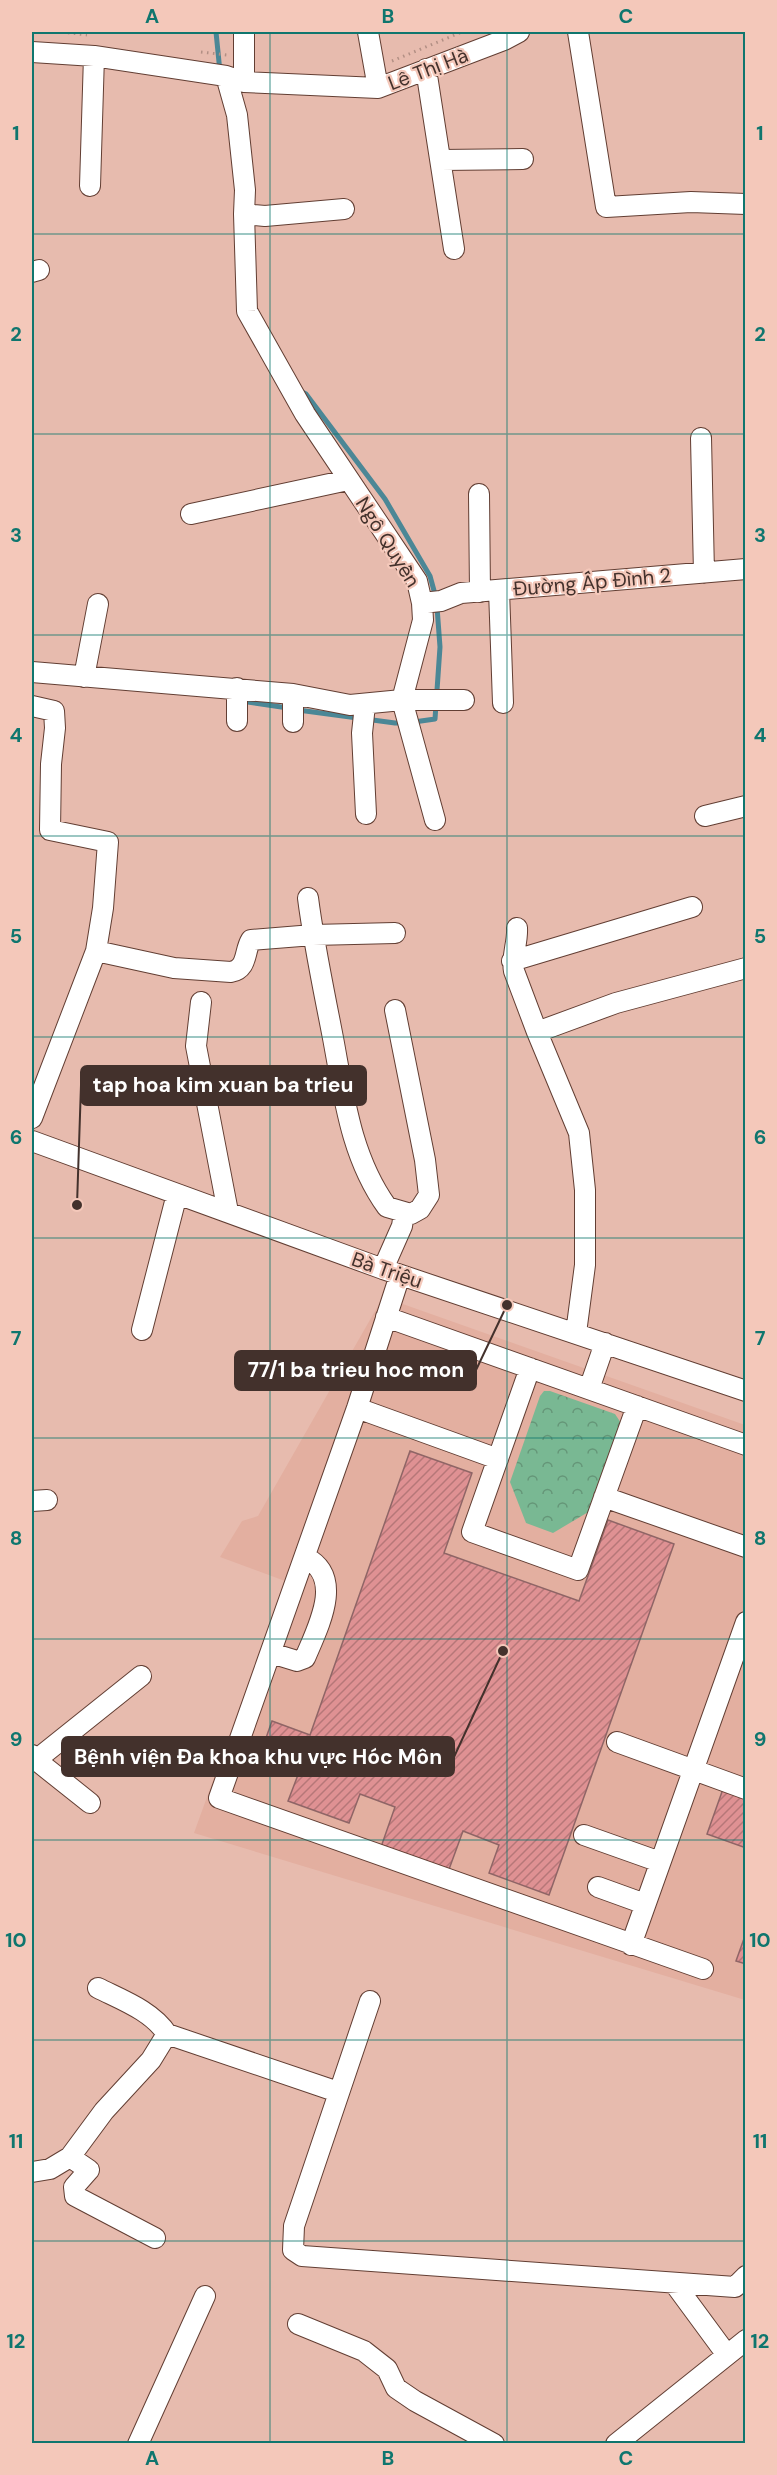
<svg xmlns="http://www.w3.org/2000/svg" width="777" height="2475" viewBox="0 0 777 2475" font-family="'DM Sans',sans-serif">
<defs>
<pattern id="park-crowns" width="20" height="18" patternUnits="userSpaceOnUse" patternTransform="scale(1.5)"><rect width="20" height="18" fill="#79b893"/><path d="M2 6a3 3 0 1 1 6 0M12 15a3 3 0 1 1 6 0" fill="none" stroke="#659678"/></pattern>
<pattern id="building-hatch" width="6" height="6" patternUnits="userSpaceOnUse" patternTransform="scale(1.5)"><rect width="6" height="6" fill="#df9193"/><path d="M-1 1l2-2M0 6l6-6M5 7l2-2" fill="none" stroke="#b67778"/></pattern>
</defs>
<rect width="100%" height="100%" fill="#e7bbae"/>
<path fill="#e3afa0" d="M383,1297L745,1425V2000L194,1833L285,1581L220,1557L242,1521L258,1516Z"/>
<path fill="url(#park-crowns)" d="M544,1391H550L615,1414L621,1423L590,1511L553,1533L526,1523L510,1482L540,1396Z"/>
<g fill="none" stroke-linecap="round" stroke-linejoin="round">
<path stroke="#4b8796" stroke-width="5" d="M216,32L220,72
M300,391L306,394L385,499L430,576L436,598
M241,701L288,708
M298,710L395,723H404
M414,722L435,719L440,647L437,607"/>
</g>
<path fill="url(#building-hatch)" stroke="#8f6566" stroke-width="1.5" d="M410,1451L472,1473L444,1553L579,1601L608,1520L674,1544L549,1895L489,1873L499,1845L463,1831L448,1872L381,1847L395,1807L360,1794L349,1823L288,1801L301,1767L261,1752L272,1721L310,1735Z
M723,1789L746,1797V1848L707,1834Z
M746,1933V1964L736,1961Z"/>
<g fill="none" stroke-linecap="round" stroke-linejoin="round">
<defs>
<path id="minor" d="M244,32V82
M368,32L378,88
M578,32L606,207L691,202L746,204
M32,52L94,56L226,76L244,82L378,88L504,40L519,32
M426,69L454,249
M441,160L523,159
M90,186L94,56
M244,214L265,216L344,209
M32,272L39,270
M701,438L704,573
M479,494L480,592
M191,514L348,480
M499,590L503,703
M422,603L441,601L461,593L746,569
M32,672L293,694L350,705L402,700L423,620L422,603L417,581L305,414L247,311L244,214L245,190L237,115L226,76
M84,677L98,604
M293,694V722
M365,705L362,733L366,814
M32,706L54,711L55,728L51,764L50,830L108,842L103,908L96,951L32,1118
M237,721V688
M705,816L746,806
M435,820L402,700H464
M308,898C314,945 324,991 333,1038C344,1097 351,1157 387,1207L411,1214L420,1209L429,1195L425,1160L395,1010
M517,928C518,943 511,956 514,971L537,1032
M96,951L174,968L231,972C248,969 244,951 251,940L313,935L395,933
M512,961L692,907
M201,1002L196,1046L228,1212
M32,1141L383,1269L746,1391
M383,1269L402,1226L404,1213
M400,1275L357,1408L219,1798L703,1969
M386,1317L746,1445
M142,1330L177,1194
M576,1333L585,1265V1190L579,1133L537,1032L616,1003L746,968
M530,1368L472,1532L578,1570L637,1406
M589,1389L605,1343
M357,1408L498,1459
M604,1497L746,1547
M32,1501L47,1500
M271,1653L297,1661L305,1658C318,1627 345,1577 305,1557
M617,1742L746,1789
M32,1755L36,1760L141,1676
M36,1760L90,1803
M584,1835L660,1862
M598,1887L645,1904
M631,1945L746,1622
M370,2001L294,2226L293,2250L302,2256L735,2287L746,2276
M167,2034L338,2092
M70,2157L89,2170L74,2187L75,2196L155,2238
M32,2172L50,2169L70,2157L104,2111L151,2060L167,2034C152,2011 122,2000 98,1988
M674,2283L727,2355
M298,2324L364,2351L387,2369L396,2388L415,2401L494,2444
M138,2444L205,2296
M616,2444L746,2340"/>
</defs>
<use href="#minor" stroke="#623e33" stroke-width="22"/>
<path stroke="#b28f84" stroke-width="3" stroke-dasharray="1.5 4.5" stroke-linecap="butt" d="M62,32L87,35
M201,52L227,55
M392,61L462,32"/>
<use href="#minor" stroke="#fff" stroke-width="20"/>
</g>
<path fill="none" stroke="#0f766e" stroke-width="1.5" stroke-opacity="0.55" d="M270,32V2444M507,32V2444M32,234H746M32,434H746M32,635H746M32,836H746M32,1037H746M32,1238H746M32,1438H746M32,1639H746M32,1840H746M32,2040H746M32,2241H746"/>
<g text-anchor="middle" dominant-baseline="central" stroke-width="4.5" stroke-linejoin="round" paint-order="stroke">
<g font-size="20" fill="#43312c" stroke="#f4c8ba">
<text transform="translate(428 69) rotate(-21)">Lê Thị Hà</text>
<text transform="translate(388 542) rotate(58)">Ngô Quyền</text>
<text transform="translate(592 582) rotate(-5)">Đường Ấp Đình 2</text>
<text transform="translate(387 1270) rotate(19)">Bà Triệu</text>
</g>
</g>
<path fill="none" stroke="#43312c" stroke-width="2" d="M77 1205L81 1085M507 1305L476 1370M503 1651L454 1757"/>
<g fill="#43312c" stroke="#f4c8ba" stroke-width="2">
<circle cx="77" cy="1205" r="6"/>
<circle cx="507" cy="1305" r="6"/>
<circle cx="503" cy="1651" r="6"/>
</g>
<g fill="#43312c" stroke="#43312c" stroke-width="2">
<rect x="81" y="1066" width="285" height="39" rx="6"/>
<rect x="235" y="1351" width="241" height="39" rx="6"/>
<rect x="62" y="1737" width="392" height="39" rx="6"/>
</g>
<g font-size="21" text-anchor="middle" font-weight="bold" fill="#fff">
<text x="223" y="1092">tap hoa kim xuan ba trieu</text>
<text x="356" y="1377">77/1 ba trieu hoc mon</text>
<text x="258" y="1764">Bệnh viện Đa khoa khu vực Hóc Môn</text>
</g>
<rect width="777" height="2475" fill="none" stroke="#f4c8ba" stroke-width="66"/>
<rect x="33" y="33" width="711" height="2409" fill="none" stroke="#0f766e" stroke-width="2"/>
<g font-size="20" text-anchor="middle" font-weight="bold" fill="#0f766e">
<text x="152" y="23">A</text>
<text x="388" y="23">B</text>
<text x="626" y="23">C</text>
<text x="16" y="140">1</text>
<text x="760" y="140">1</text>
<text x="16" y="341">2</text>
<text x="760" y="341">2</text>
<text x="16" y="542">3</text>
<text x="760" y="542">3</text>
<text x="16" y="742">4</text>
<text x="760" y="742">4</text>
<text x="16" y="943">5</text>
<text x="760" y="943">5</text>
<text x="16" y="1144">6</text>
<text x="760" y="1144">6</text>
<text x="16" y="1345">7</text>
<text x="760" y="1345">7</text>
<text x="16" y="1545">8</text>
<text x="760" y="1545">8</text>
<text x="16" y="1746">9</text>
<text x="760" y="1746">9</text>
<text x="16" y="1947">10</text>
<text x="760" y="1947">10</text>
<text x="16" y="2148">11</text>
<text x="760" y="2148">11</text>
<text x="16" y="2348">12</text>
<text x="760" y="2348">12</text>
<text x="152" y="2465">A</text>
<text x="388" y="2465">B</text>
<text x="626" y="2465">C</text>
</g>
</svg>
